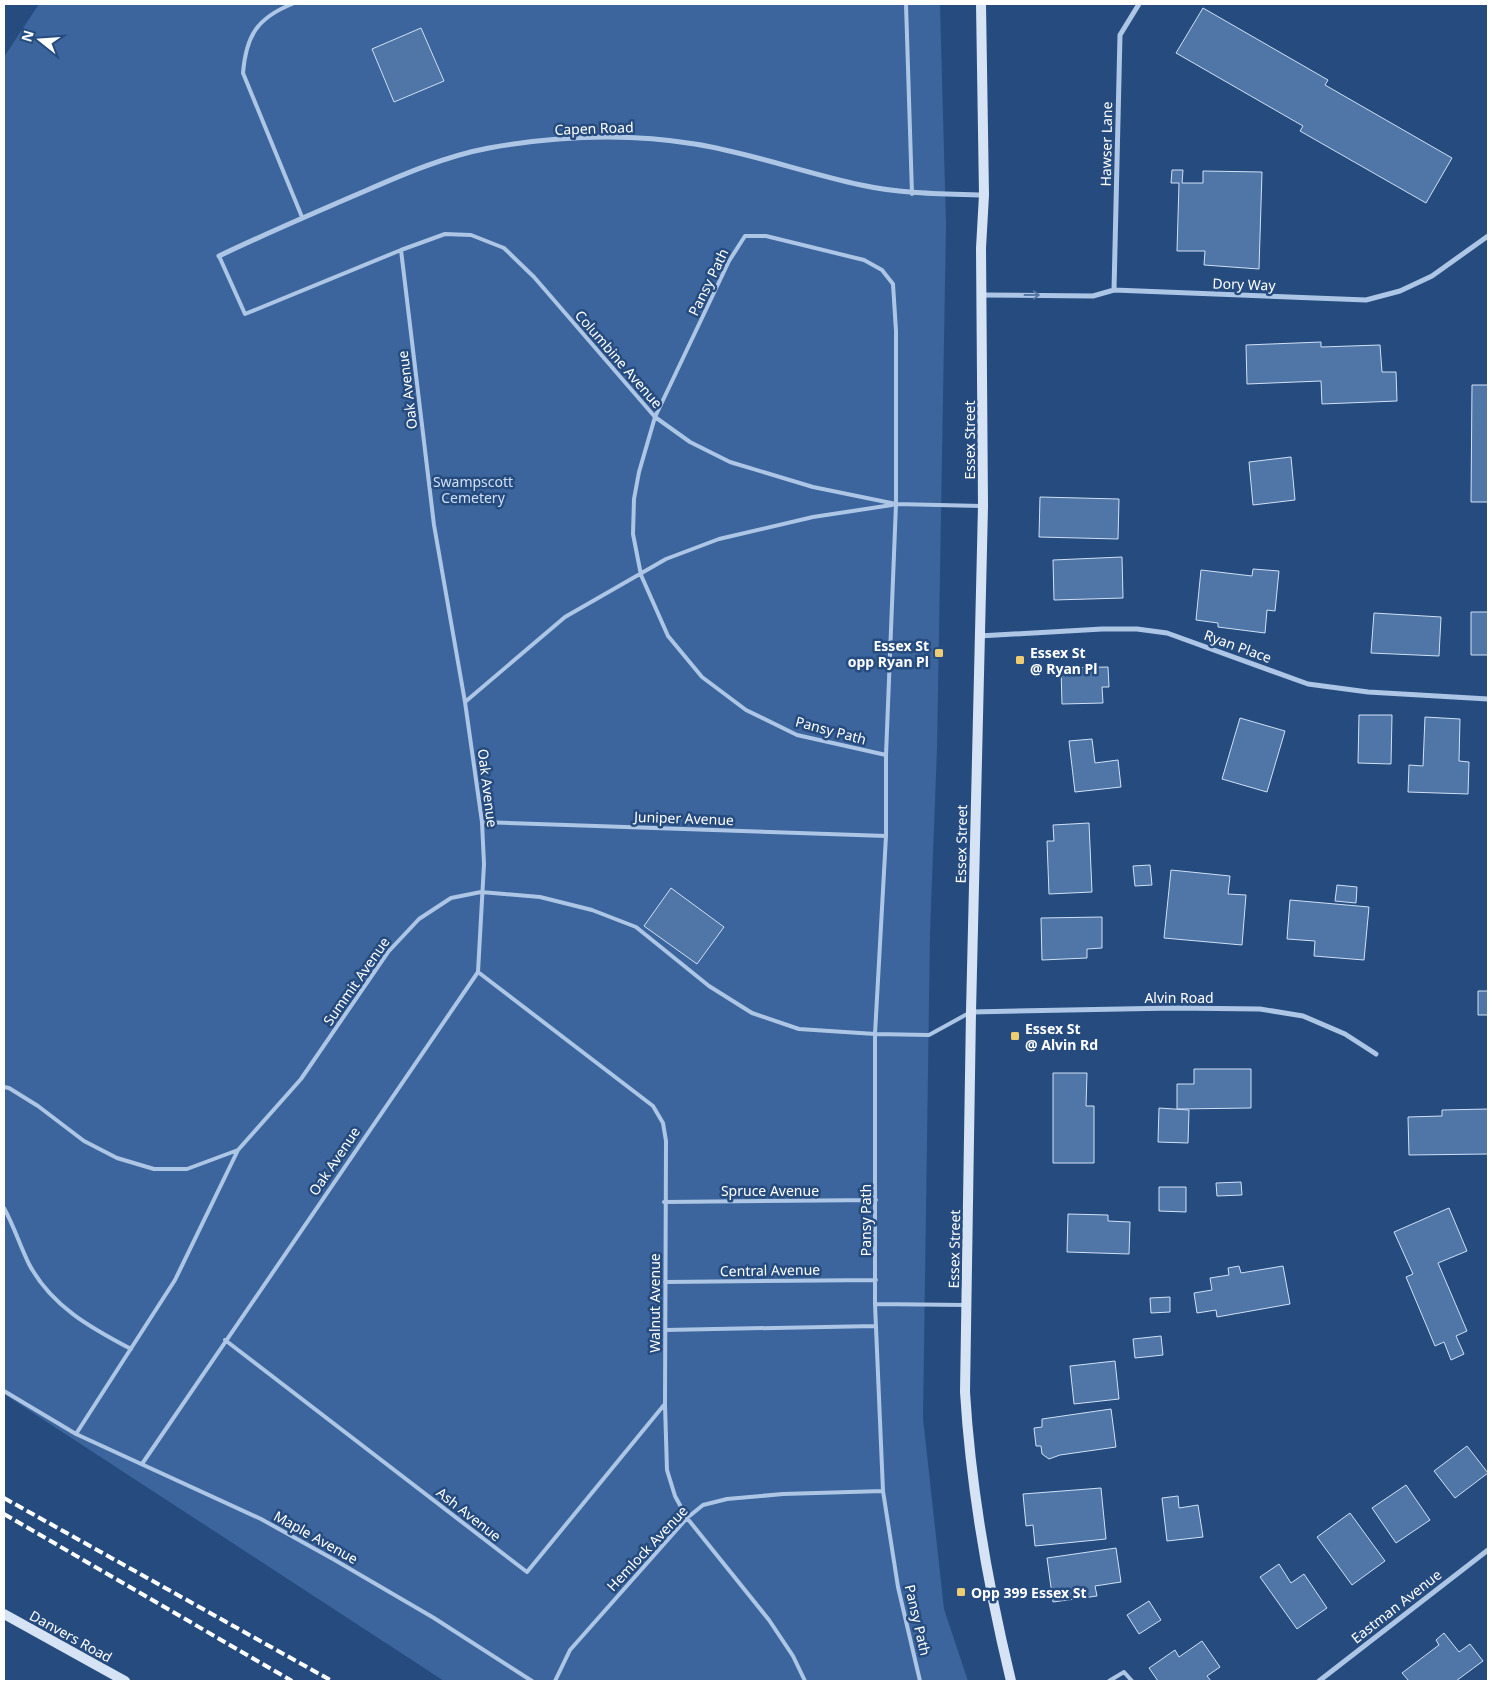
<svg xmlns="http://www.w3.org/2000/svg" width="1492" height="1685" viewBox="0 0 1492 1685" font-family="'Noto Sans',sans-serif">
<rect width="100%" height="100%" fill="#264c7f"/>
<path fill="#3b659c" d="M39,4H940L946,224L937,749L930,932L923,1418L944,1609L968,1681H444L4,1394V57Z"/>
<path fill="#4f76a7" stroke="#d0e0f5" d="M1203,8L1328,80L1325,85L1452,158L1426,203L1300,131L1303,126L1176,53Z
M421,28L444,81L394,102L372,49Z
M1172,170H1183L1182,183H1203V171L1262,172L1259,269L1204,265L1205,251H1177L1179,183H1171Z
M1321,342V347L1380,345L1382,372H1396L1397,401L1322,404L1321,381L1247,384L1246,345Z
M1472,385H1488V502H1471Z
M1291,457L1295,500L1253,505L1249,462Z
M1040,497L1119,499L1118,539L1039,537Z
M1122,557L1123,598L1054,600L1053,560Z
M1253,569L1279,571L1275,611L1267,610L1265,633L1218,627V623L1196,620L1201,570L1252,576Z
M1471,612H1488V655H1471Z
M1374,613L1441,617L1439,656L1371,653Z
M1108,667L1109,687H1102L1103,703L1062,704L1061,668Z
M1359,715H1392L1391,764L1358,763Z
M1425,717L1460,719L1459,761L1469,762L1468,794L1408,792L1409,765L1423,766Z
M1240,718L1285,731L1267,792L1222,779Z
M1092,739L1095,763L1118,760L1121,787L1075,792L1069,741Z
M1089,823L1092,892L1049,894L1047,841H1054L1053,825Z
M1150,865L1152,885L1135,886L1133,866Z
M1171,870L1230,876L1228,894L1246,895L1242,945L1164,938Z
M1337,885L1357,887L1356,903L1335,901Z
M671,888L724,927L697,964L644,926Z
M1290,900L1369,907L1364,960L1314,956L1315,941L1287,939Z
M1102,917V948L1087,949V958L1042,960L1041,918Z
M1478,991H1488V1015H1478Z
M1194,1069H1251V1108L1177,1109V1084H1194Z
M1053,1073H1087L1086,1106H1094V1163H1053Z
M1159,1108L1189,1110L1188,1143L1158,1142Z
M1488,1109V1154L1409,1155L1408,1117L1442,1116V1110Z
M1241,1182L1242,1195L1217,1196L1216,1183Z
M1159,1187H1186V1212L1159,1211Z
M1449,1208L1467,1251L1438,1263L1467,1331L1456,1336L1464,1354L1451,1360L1444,1342L1435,1346L1406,1277L1413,1274L1394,1232Z
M1068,1214L1108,1215V1221L1130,1222L1129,1254L1067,1252Z
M1239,1266L1241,1273L1283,1266L1290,1304L1217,1317L1216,1310L1197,1313L1194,1293L1212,1290L1210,1278L1229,1275L1228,1268Z
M1170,1297V1312L1151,1313L1150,1298Z
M1161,1336L1163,1355L1135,1358L1133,1339Z
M1115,1361L1119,1399L1074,1404L1070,1366Z
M1111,1409L1116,1447L1060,1455L1049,1459L1042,1454L1041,1446H1036L1034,1428L1042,1427V1419Z
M1467,1446L1488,1473L1455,1498L1434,1471Z
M1406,1485L1430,1520L1396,1543L1372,1508Z
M1101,1488L1106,1539L1035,1546L1033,1525L1026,1526L1023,1494Z
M1178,1496L1179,1508L1198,1505L1203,1537L1167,1541L1162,1498Z
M1350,1513L1385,1561L1352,1585L1317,1537Z
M1116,1548L1121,1582L1095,1586L1097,1596L1053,1602L1047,1558Z
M1279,1564L1291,1583L1304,1574L1327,1608L1297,1629L1260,1577Z
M1149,1601L1161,1620L1139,1634L1127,1615Z
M1444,1633L1459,1652L1470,1644L1483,1661L1456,1681H1409L1402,1673L1439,1645L1436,1640Z
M1202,1641L1220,1667L1207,1676L1211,1681H1158L1149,1668L1175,1650L1179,1657Z"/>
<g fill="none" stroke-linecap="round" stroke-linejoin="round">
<path stroke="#adc6e6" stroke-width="4" d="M292,4C257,18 246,36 243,73L302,217
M906,4L912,194
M401,250L445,234L471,235L504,248L534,277L655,417L690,442L730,462L813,487L896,504L981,506
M465,702L565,617L666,559L719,539L813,517L892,505
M886,755L797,735L746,710L702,677L668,636L641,575L633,534L634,499L639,472L655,417L729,261L745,236H766L864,260L882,270L893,284L896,331V504L886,755V836L875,1034V1304L883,1491L898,1587L920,1681
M482,822L886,836
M478,972L653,1106L663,1123L666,1141L665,1405L667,1470L675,1496L687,1518L769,1620L793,1656L805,1681
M4,1087L9,1088L38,1106L84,1141L117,1158L154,1169H187L238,1150L301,1079L388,952L419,919L451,898L481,892L540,897L592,910L636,927L709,986L752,1013L799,1029L875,1034L929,1035L969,1013
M664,1202L876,1200
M4,1208C14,1226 20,1246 29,1264C51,1306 91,1328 131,1349
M665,1282L876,1280
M875,1304L965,1305
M665,1330L876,1326
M225,1340L527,1572L664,1405
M4,1391L76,1434L261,1519L333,1559L434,1618L532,1681
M76,1434L175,1280L238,1150
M142,1464L478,972L484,864L482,822L465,702L434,525L401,250L245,314L219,256
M555,1681L570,1650L687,1518L703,1505L727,1499L783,1494L883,1491
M1109,1681L1124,1672L1132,1681"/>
<path stroke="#adc6e6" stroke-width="5" d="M219,256C267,233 316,212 365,191C404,174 446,156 489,148C556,136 628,133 695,144C751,153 805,173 861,185C902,194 942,194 984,195
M1114,290L1120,35L1139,4
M983,295L1093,296L1114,290L1366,300L1400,291L1432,276L1488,236
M979,636L1102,629H1137L1167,633L1308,684L1368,692L1488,699
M971,1012L1174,1008L1260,1009L1303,1016L1345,1034L1376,1054
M1319,1681L1488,1550"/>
<path stroke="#d6e3f5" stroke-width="10" d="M981,4L984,195L981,248L983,506L971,1012L965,1392C971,1491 988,1586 1011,1681
M4,1614L125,1681"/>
<path stroke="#fff" stroke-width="4" stroke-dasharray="9 4" stroke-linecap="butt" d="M4,1498L332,1681
M4,1514L292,1681"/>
</g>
<defs><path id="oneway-shaft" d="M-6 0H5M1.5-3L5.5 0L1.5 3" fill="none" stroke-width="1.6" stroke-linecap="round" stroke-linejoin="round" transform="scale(1.25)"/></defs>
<use stroke="#5577a3" href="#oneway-shaft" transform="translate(1032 295)"/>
<g fill="#eecc72" stroke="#264c7f" stroke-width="2">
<rect x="934" y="648" width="10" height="10" rx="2.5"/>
<rect x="1015" y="655" width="10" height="10" rx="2.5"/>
<rect x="1010" y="1031" width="10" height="10" rx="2.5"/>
<rect x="956" y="1587" width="10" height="10" rx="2.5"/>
</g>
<g text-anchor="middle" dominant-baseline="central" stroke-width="5" stroke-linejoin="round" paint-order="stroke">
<g font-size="14" fill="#fff" stroke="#264c7f">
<text transform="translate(594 128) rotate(-2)">Capen Road</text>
<text transform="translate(1106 144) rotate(-89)">Hawser Lane</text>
<text transform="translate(708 282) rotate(-64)">Pansy Path</text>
<text transform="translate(1244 284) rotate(2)">Dory Way</text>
<text transform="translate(619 359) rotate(49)">Columbine Avenue</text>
<text transform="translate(407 390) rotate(-97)">Oak Avenue</text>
<text transform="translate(969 440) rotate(-90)">Essex Street</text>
<text transform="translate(1238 646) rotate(20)">Ryan Place</text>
<text transform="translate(831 730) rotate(15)">Pansy Path</text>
<text transform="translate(488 788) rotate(83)">Oak Avenue</text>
<text transform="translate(684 818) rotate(2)">Juniper Avenue</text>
<text transform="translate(961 844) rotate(-89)">Essex Street</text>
<text transform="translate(356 981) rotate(-55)">Summit Avenue</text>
<text x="1179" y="997">Alvin Road</text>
<text transform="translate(334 1161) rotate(-56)">Oak Avenue</text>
<text x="770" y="1190">Spruce Avenue</text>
<text transform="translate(865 1220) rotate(-90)">Pansy Path</text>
<text transform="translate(954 1249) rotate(-89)">Essex Street</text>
<text transform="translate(770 1270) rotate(-1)">Central Avenue</text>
<text transform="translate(654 1303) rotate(-90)">Walnut Avenue</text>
<text transform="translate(469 1514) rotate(38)">Ash Avenue</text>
<text transform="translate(316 1537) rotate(29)">Maple Avenue</text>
<text transform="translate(647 1548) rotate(-47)">Hemlock Avenue</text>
<text transform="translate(1396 1606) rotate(-38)">Eastman Avenue</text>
<text transform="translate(918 1620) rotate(77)">Pansy Path</text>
<text transform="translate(71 1636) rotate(29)">Danvers Road</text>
</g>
<g font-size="14" fill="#d0e0f5" stroke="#264c7f">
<text x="473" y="481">Swampscott<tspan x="473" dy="16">Cemetery</tspan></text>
</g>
<g font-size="14" font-weight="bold" fill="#fff" stroke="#264c7f" text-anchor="start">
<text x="929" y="645" text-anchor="end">Essex St<tspan x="929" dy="16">opp Ryan Pl</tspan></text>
<text x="1030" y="652">Essex St<tspan x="1030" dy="16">@ Ryan Pl</tspan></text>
<text x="1025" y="1028">Essex St<tspan x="1025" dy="16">@ Alvin Rd</tspan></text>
<text x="971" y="1592">Opp 399 Essex St</text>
</g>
</g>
<rect width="1492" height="1685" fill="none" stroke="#ffffff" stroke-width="10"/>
<g transform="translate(40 40) rotate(287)" stroke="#264c7f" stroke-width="4" paint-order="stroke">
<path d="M0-4L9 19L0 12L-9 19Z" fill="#ffffff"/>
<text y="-8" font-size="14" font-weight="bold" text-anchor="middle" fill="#ffffff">N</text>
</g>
</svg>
